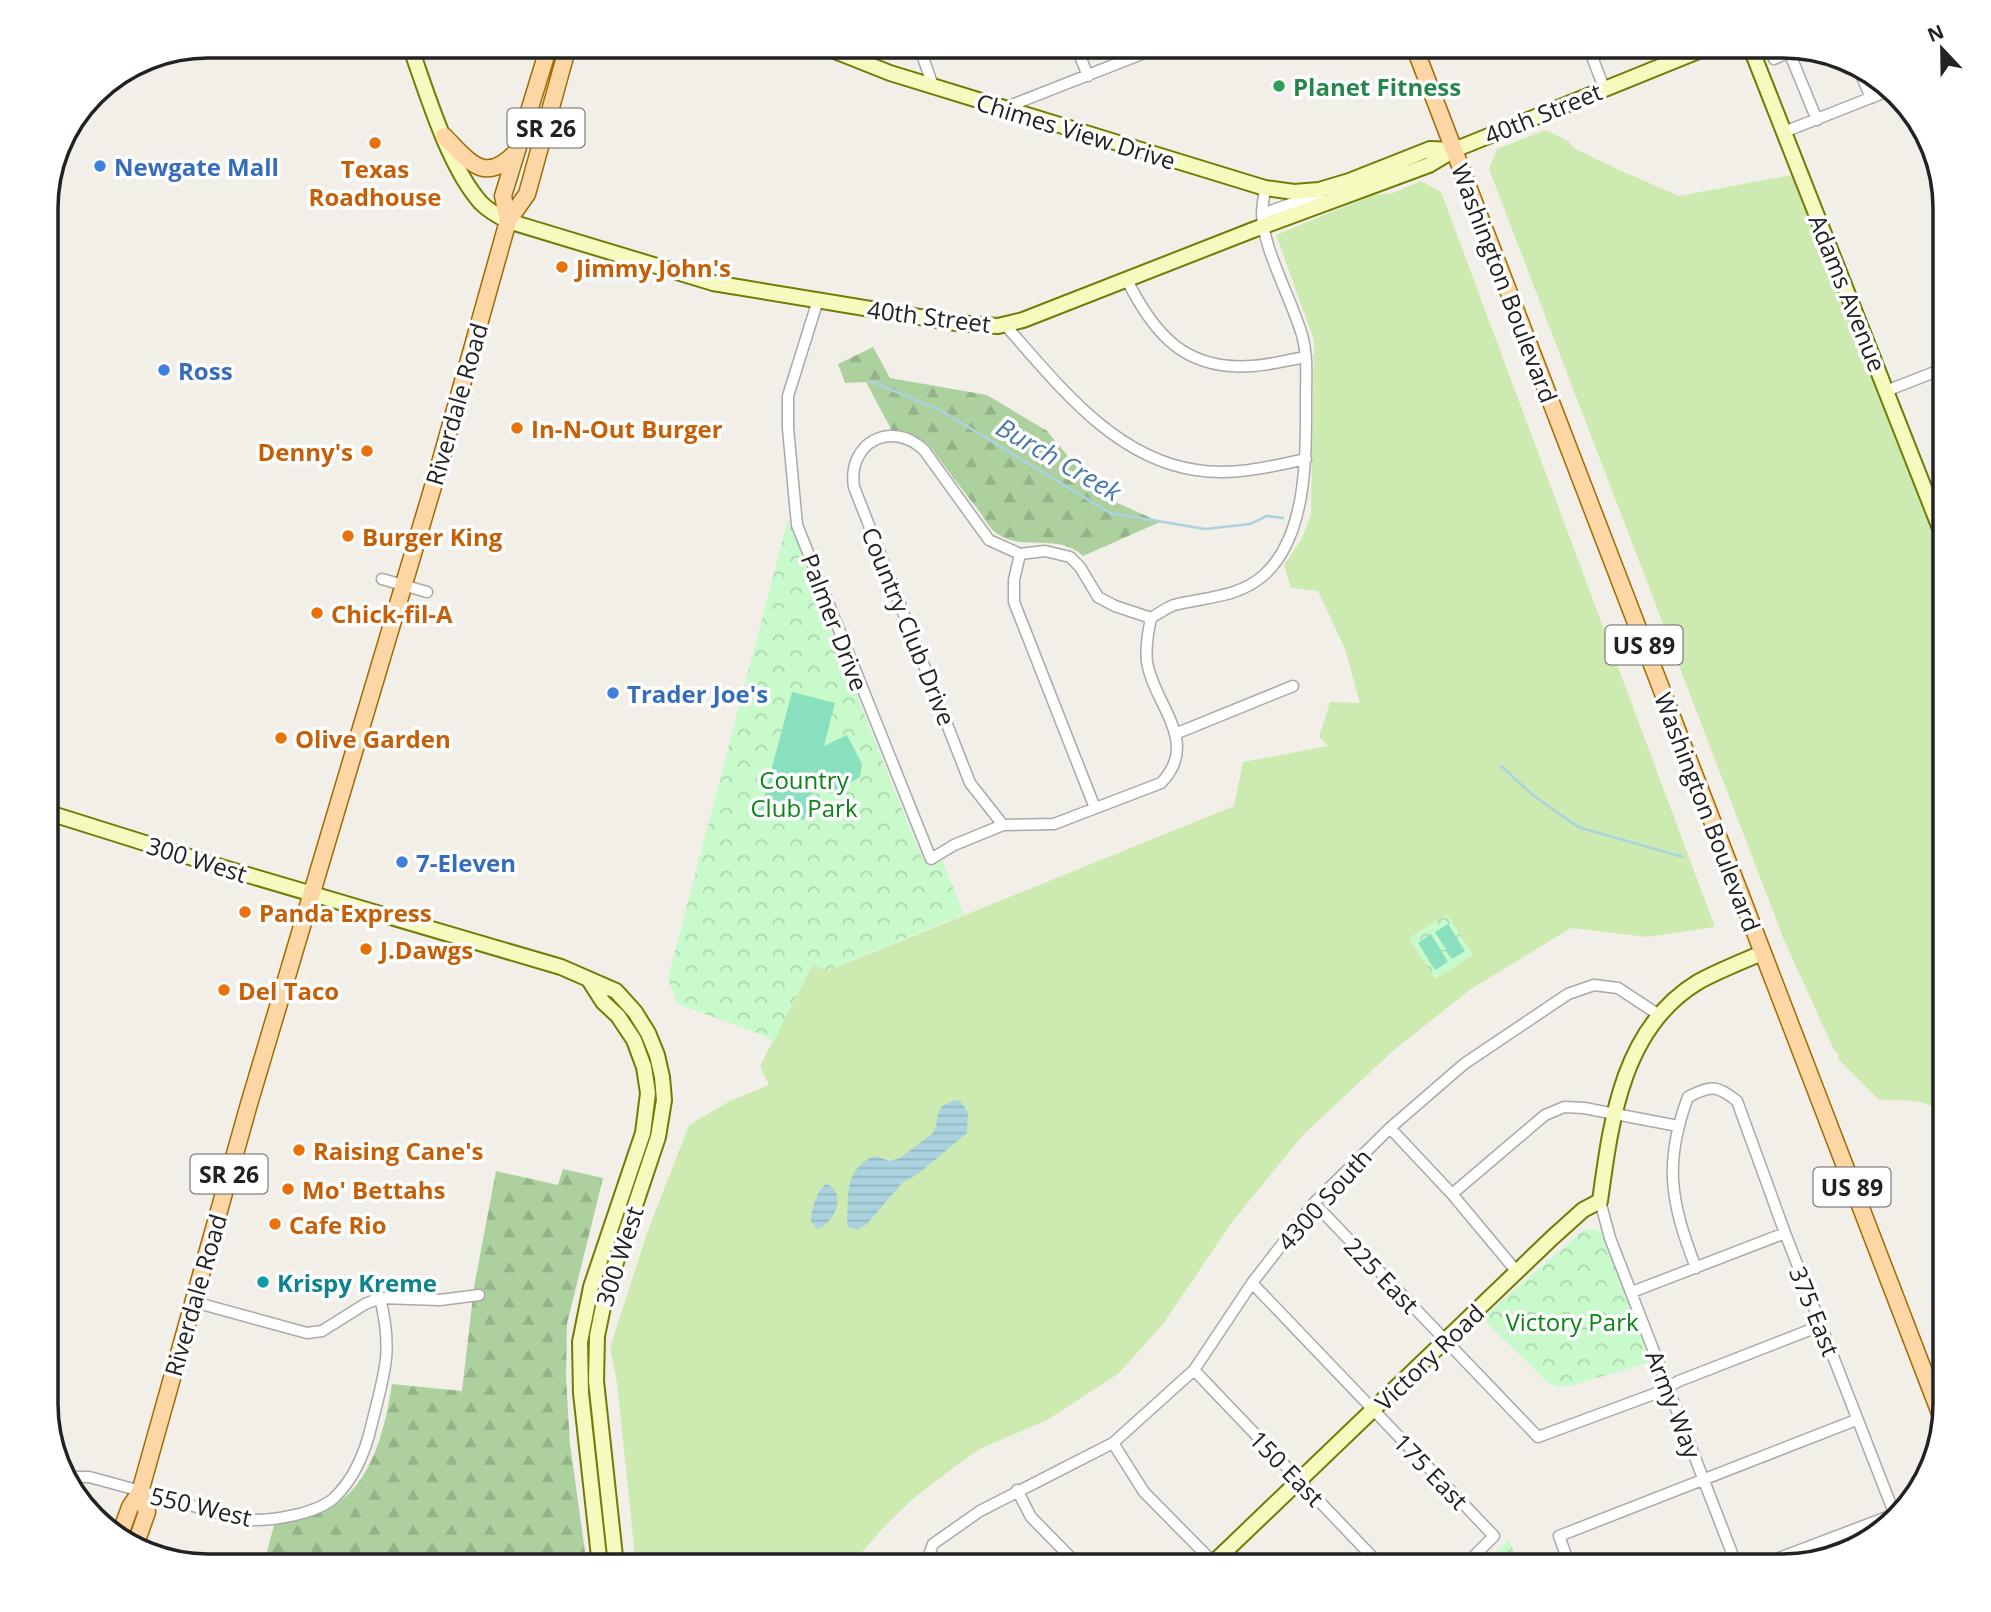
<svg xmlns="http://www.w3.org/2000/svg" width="1991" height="1612" viewBox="0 0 1991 1612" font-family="'Open Sans',sans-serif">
<defs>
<pattern id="forest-firs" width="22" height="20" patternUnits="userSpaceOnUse" patternTransform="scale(1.75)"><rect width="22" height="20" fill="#add19e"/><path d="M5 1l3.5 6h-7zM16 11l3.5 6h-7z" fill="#95b388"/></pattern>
<pattern id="park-crowns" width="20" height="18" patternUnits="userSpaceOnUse" patternTransform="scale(1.75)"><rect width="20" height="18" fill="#c8facc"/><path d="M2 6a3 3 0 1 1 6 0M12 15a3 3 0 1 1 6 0" fill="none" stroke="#acd6af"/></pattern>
<pattern id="water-rules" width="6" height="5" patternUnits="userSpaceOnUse" patternTransform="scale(1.75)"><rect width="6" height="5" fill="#aad3df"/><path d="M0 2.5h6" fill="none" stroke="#92b5bf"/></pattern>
</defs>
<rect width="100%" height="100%" fill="#f2efe9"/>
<path fill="#cdebb0" d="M1546,130L1568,141L1574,148L1617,169L1679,196L1792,175L1945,564V1117C1925,1096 1907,1101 1879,1100L1838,1059L1839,1054L1834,1050L1784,940L1489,169L1497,149Z
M1421,181L1441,192L1715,927L1647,937L1571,928L1471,989L1394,1050L1303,1135L1232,1222L1163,1324L1118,1374L1047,1420L980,1449L953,1468L914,1498L885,1526L862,1552L853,1566H636L617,1383L610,1348L647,1233L689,1125L730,1101L769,1085L760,1066L813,963L827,971L1234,806L1243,762L1328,746L1319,737L1330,702L1360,703L1345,649L1318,591L1291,588L1284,565L1302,538L1311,514L1314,340L1276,235L1373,195L1393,193Z"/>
<path fill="url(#forest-firs)" d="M873,347L890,378L987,395L1047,431L1100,495L1160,522L1083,556C1057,532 1024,553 996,533C989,528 984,517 979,511C962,489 945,467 929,445C917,436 908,430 892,431L866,382L845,383L838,364Z
M563,1169L603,1178L567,1324L566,1377L570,1444L587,1566H326L316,1561L310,1566H263L275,1522C294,1519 315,1517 332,1507C373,1482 385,1428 392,1384L462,1391L474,1287L496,1171L558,1185Z"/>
<path fill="url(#park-crowns)" d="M788,519L897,797L923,860L931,867L942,859L964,914L826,971L813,964L773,1043L765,1036L677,1004L668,978Z
M1447,914L1473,955L1435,979L1409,938Z
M1585,1229L1602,1230L1654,1361L1567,1387L1549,1384L1482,1318Z
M1509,1539L1520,1566H1482Z"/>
<path fill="#88e0be" d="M792,692L835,703L824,746L847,735L862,764L860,777L830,794L817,771L804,820L761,809Z
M1448,924L1465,951L1452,959L1435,932Z
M1431,934L1448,962L1435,970L1418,943Z"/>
<path fill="url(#water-rules)" d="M954,1100L960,1101L968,1112L967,1133L919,1173L902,1183L867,1224L859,1229L850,1228L847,1225C849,1195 843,1170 874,1156L890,1161L900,1158L932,1134L936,1127L938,1114L941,1107Z
M826,1184C848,1192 835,1224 817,1229L811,1221C812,1209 816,1191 826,1184Z"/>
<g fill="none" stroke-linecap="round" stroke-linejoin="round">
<path stroke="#aad3df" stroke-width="2.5" d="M870,381L940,410L1110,513L1205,529L1250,524L1267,516L1283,518
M1501,766L1534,796L1578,827L1683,857"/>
<defs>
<path id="street" d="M919,46L933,86
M1076,46L1088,76
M1588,46L1604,88
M1789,52L1817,120
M1774,59L1799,48
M1857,65L1871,98
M1004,108L1162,46
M1784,132L1893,89
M1262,214L1321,193
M1127,280C1154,334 1185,371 1252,366C1270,365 1288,360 1306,357
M818,300L788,396V428L797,525L931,859L954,845L1003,825L1054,824L1161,783C1201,742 1154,705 1147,662C1145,647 1148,632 1151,618C1158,614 1166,608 1174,605C1205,597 1238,598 1264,575C1308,535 1306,454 1306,399C1306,378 1308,356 1302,335C1292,300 1263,249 1262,214C1262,206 1264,197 1265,188
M1005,325C1057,383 1113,458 1196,470C1233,476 1270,467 1306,459
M1886,391L1945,368
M1020,554L1014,580V602L1095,808
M382,579L427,592
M1175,734L1293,686
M1003,825L970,783L854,487C847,443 891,419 924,450L989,540L1020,554L1045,551L1070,557L1080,567L1098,597L1115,606L1151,618
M1390,1128L1452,1194L1517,1272
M1452,1194L1545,1115L1564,1107L1584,1108L1678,1126
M1600,1201L1610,1238L1737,1566
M1314,1203L1538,1437L1654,1394L1679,1381L1820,1326
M1696,1268C1671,1203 1663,1164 1688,1097C1711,1085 1717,1085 1737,1101L1785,1233L1896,1518
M1252,1283L1494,1536L1464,1566
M1632,1292L1785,1233
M194,1302L307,1333L322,1331L365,1304L380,1298L440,1300L479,1295
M1194,1370L1381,1566
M1113,1443L1144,1492L1216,1565
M63,1477H89C128,1487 167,1499 207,1510C220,1513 234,1519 248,1520C272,1521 316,1514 334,1498C355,1478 366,1450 372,1423C385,1371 393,1351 380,1298
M1017,1490L1031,1517L1079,1566
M940,1566L929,1555L933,1544L980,1511L1113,1443L1194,1370L1252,1283L1314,1203L1390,1128L1464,1064L1568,994L1594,985L1618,988L1659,1015
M1570,1566L1559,1536L1856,1420
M1758,1566L1895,1514"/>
<path id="secondary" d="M410,46C427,93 448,166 481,203C489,211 498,216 508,221L713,283L956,323L998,326L1023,320L1253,230L1429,165L1454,150L1711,46
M822,46L890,73L1265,188L1294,192L1319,190L1349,181L1430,149L1454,150
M1750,46L1945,541
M46,812L231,870L561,967L616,991L635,1012L648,1033L657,1055L662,1077L664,1100L658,1137L606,1292L597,1336L596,1381L616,1566
M589,980L603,1002L618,1016L634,1040L644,1067L648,1093L643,1133L591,1287L580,1342L581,1393L600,1566
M1210,1566L1553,1237L1583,1210L1600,1201C1611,1121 1622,1028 1698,982C1718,971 1741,962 1762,953"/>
<path id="primary" d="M1414,46L1943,1421
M444,136C469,161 484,185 515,153
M508,221L503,196L549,46
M119,1537L130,1507L140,1492L249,1104L440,463L508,221L527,194L568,46
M135,1546L147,1512L140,1492"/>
</defs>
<use href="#street" stroke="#a9a9a9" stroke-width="13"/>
<use href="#secondary" stroke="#707d05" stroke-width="18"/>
<use href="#primary" stroke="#a06b00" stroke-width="19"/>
<use href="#street" stroke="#fff" stroke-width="10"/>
<use href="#secondary" stroke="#f7fabf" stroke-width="14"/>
<use href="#primary" stroke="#fcd6a4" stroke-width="16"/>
</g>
<circle fill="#2e9e5b" stroke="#fff" stroke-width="2.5" cx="1279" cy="86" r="7"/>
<g fill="#e8710a" stroke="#fff" stroke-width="2.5">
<circle cx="375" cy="143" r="7"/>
<circle cx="562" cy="267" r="7"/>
<circle cx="517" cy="428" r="7"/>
<circle cx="367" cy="451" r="7"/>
<circle cx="348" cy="536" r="7"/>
<circle cx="317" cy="613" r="7"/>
<circle cx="281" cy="738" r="7"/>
<circle cx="245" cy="912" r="7"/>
<circle cx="366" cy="949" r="7"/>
<circle cx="224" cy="990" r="7"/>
<circle cx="299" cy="1150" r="7"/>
<circle cx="288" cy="1189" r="7"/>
<circle cx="275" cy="1224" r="7"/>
</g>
<g fill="#3f7fe0" stroke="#fff" stroke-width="2.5">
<circle cx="100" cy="166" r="7"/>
<circle cx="164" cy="370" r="7"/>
<circle cx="613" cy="693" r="7"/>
<circle cx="402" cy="862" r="7"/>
</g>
<circle fill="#0f9aa8" stroke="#fff" stroke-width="2.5" cx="263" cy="1282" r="7"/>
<g text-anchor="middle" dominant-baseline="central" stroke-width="7" stroke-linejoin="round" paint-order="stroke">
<g fill="#fff" stroke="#646464" stroke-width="2">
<rect x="507.5" y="108.5" width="77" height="39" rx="5"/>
<rect x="1605.5" y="625.5" width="77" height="39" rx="5"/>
<rect x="190.5" y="1154.5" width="77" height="39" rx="5"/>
<rect x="1813.5" y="1167.5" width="77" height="39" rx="5"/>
</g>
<g font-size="23" font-weight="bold" fill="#222">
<text x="546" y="128">SR 26</text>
<text x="1644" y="645">US 89</text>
<text x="229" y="1174">SR 26</text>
<text x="1852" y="1187">US 89</text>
</g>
<g font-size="24" font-weight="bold" fill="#27864d" stroke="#fff" text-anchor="start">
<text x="1293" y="86">Planet Fitness</text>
</g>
<g font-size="24" fill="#222" stroke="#fff">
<text transform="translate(1543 113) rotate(-22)">40th Street</text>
<text transform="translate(1076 131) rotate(17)">Chimes View Drive</text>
<text transform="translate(1505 283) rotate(69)">Washington Boulevard</text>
<text transform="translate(1848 293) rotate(68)">Adams Avenue</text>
<text transform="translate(929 316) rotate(7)">40th Street</text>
<text transform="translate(456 404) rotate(-74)">Riverdale Road</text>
<text transform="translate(835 622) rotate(69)">Palmer Drive</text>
<text transform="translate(909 626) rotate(68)">Country Club Drive</text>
<text transform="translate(1708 812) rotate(69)">Washington Boulevard</text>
<text transform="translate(197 859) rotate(17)">300 West</text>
<text transform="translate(1324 1199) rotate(-48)">4300 South</text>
<text transform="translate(619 1256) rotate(-72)">300 West</text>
<text transform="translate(1382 1275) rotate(46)">225 East</text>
<text transform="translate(195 1295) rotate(-74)">Riverdale Road</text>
<text transform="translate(1815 1311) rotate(68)">375 East</text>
<text transform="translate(1429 1357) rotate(-44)">Victory Road</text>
<text transform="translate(1674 1404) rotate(69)">Army Way</text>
<text transform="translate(1287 1468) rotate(46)">150 East</text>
<text transform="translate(1431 1471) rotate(46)">175 East</text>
<text transform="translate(201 1506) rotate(13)">550 West</text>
</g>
<g font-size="24" font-weight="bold" fill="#366cbe" stroke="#fff" text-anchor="start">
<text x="114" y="166">Newgate Mall</text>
<text x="178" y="370">Ross</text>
<text x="627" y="693">Trader Joe's</text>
<text x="416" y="862">7-Eleven</text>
</g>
<g font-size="24" font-weight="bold" fill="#c56008" stroke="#fff" text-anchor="start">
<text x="375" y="168" text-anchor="middle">Texas<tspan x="375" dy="28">Roadhouse</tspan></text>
<text x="576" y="267">Jimmy John's</text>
<text x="531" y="428">In-N-Out Burger</text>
<text x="353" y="451" text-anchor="end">Denny's</text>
<text x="362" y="536">Burger King</text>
<text x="331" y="613">Chick-fil-A</text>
<text x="295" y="738">Olive Garden</text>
<text x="259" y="912">Panda Express</text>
<text x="380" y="949">J.Dawgs</text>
<text x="238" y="990">Del Taco</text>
<text x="313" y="1150">Raising Cane's</text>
<text x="302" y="1189">Mo' Bettahs</text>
<text x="289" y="1224">Cafe Rio</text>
</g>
<g font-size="24" fill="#0c8416" stroke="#fff">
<text x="804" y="779">Country<tspan x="804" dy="28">Club Park</tspan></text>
<text x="1572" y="1321">Victory Park</text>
</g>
<g font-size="24" font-weight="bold" fill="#0d838f" stroke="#fff" text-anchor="start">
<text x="277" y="1282">Krispy Kreme</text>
</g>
<g font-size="26" font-style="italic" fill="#4a7aab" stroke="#fff">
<text transform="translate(1059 459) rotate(30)">Burch Creek</text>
</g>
</g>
<path d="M0 0H1991V1612H0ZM208 58H1783A150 150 0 0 1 1933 208V1404A150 150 0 0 1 1783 1554H208A150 150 0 0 1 58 1404V208A150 150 0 0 1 208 58Z" fill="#fff" fill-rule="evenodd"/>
<path fill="none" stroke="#222" stroke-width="3.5" d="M208 58H1783A150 150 0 0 1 1933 208V1404A150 150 0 0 1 1783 1554H208A150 150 0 0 1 58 1404V208A150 150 0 0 1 208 58Z"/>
<g transform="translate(1942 49) rotate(338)" stroke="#ffffff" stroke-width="5" paint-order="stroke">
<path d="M0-5L12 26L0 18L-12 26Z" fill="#222222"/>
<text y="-10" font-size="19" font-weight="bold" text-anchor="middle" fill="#222222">N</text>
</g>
</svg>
